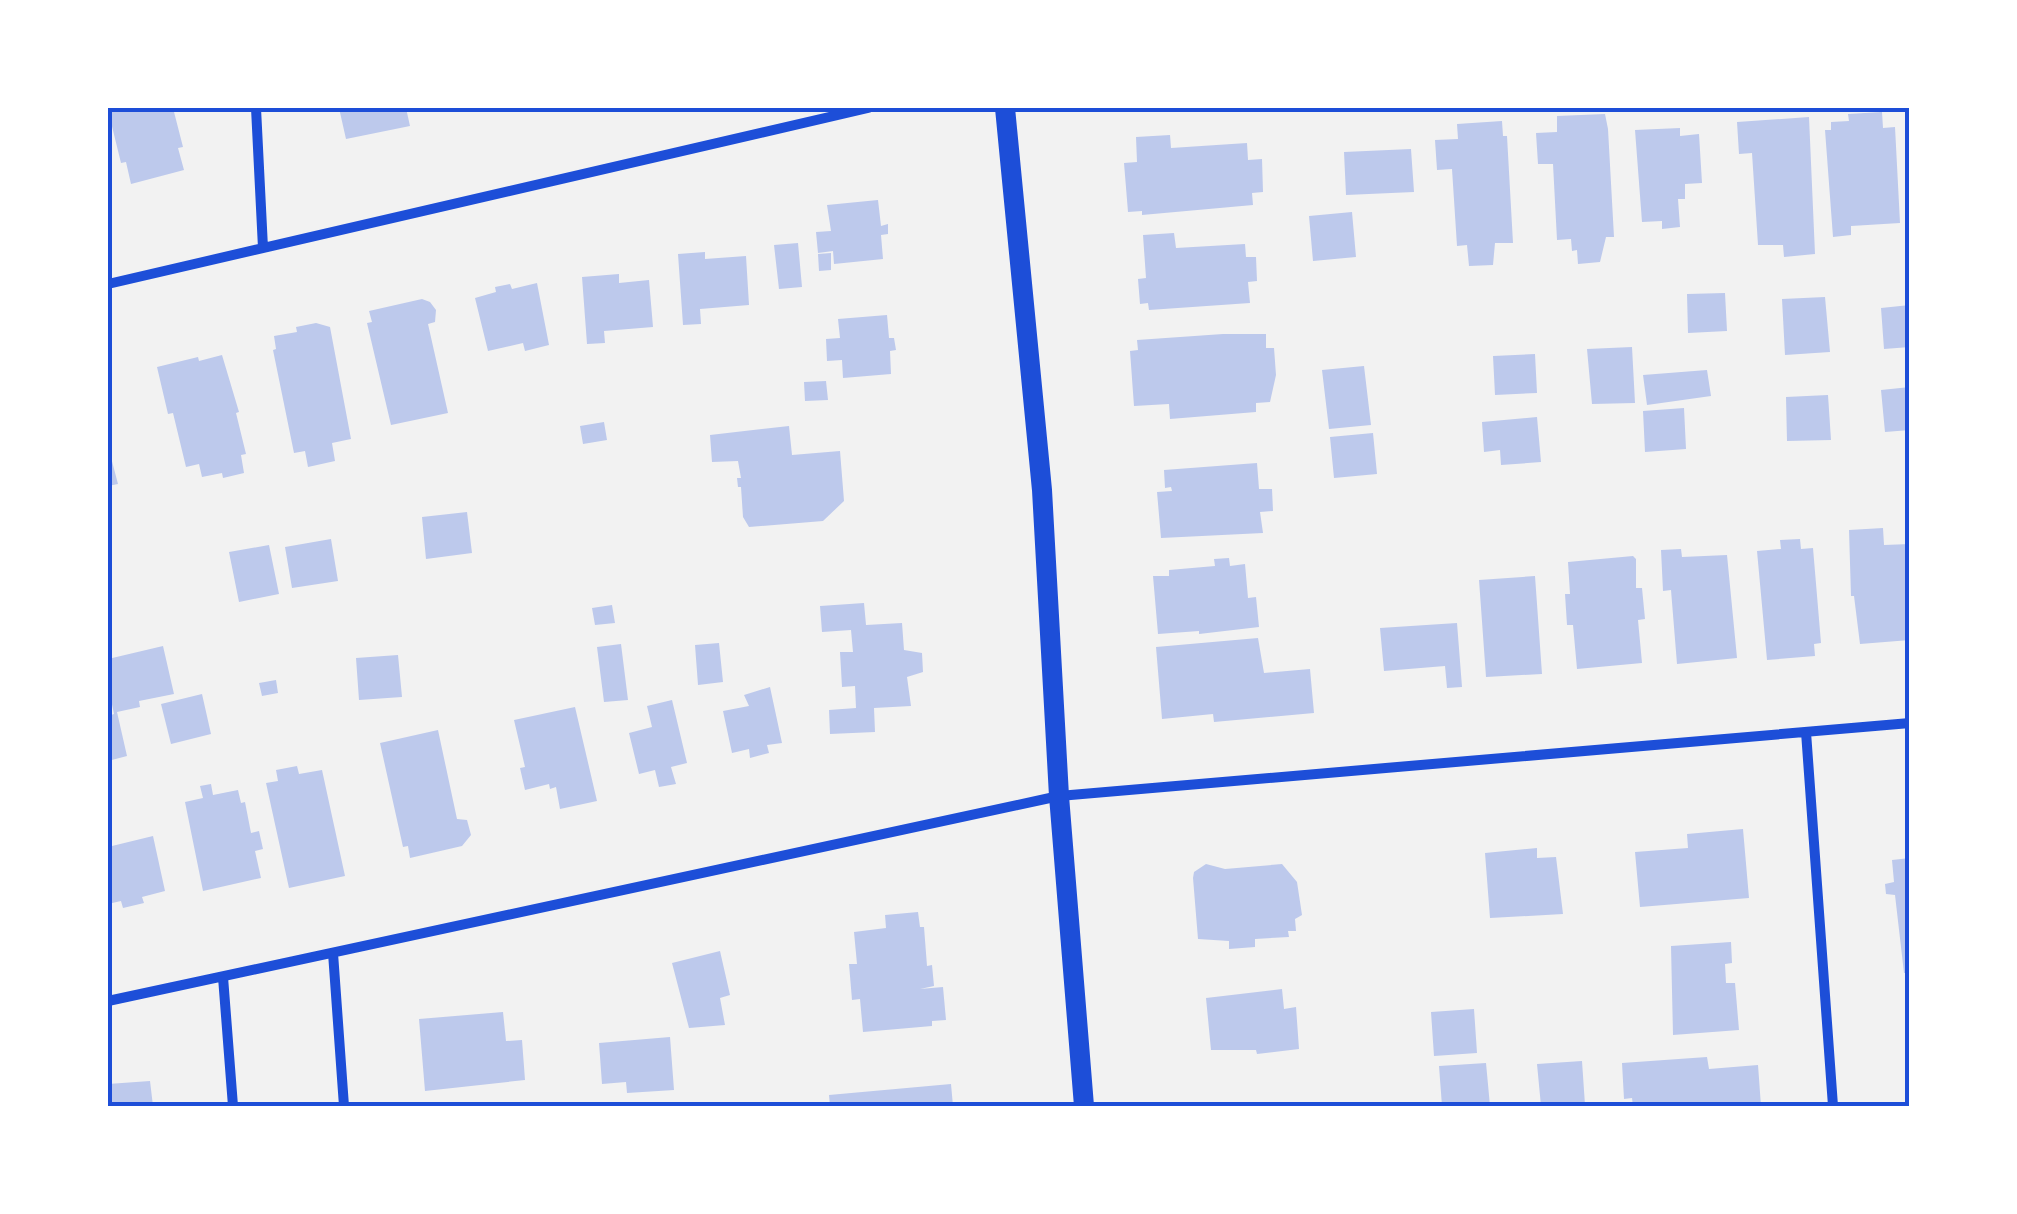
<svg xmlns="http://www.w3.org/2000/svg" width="2017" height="1214" viewBox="0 0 2017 1214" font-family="'Libre Baskerville',serif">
<rect width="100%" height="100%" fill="#f2f2f2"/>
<path fill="#bdc9ec" d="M110,108H173L183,147L178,148L184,170L131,184L126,162L121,163L108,110Z
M339,108H406L410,126L346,139Z
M1882,112L1883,128L1895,127L1900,223L1851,226V235L1833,237L1825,130H1831V122L1849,121L1848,114Z
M1605,114L1608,129L1614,237H1606L1600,262L1578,264L1577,250L1572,251L1571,239L1557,240L1553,164H1538L1536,133L1557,132V116Z
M1809,117L1815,254L1784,257L1783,245H1758L1752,153L1739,154L1737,122Z
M1502,121L1503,136H1507L1513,243H1495L1493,265L1469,266L1467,245L1457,246L1452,169L1437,170L1435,140L1458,139L1457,124Z
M1680,128V136L1699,134L1702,183L1685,184V199H1678L1680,227L1662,229V221L1642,222L1635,130Z
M1170,135L1171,148L1247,143L1248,160L1262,159L1263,192L1252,193L1253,205L1142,215V211L1128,212L1124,163L1137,162L1136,137Z
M1411,149L1414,192L1346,195L1344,152Z
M878,200L881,226L888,224V234L881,235L883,259L834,264L833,251L818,253L816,232L831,231L827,205Z
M1352,212L1356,257L1313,261L1309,216Z
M1174,233L1176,248L1245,244L1246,257H1256L1257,281L1248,282L1250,303L1149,310L1148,303L1140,304L1138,279L1146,278L1143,235Z
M798,243L802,287L779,289L774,245Z
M705,252V259L746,256L749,305L700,309L701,324L683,325L678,254Z
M831,253V270L819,271L818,254Z
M619,274V283L649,280L653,327L604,331L605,343L587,344L582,277Z
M537,283L549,345L525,351L523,343L488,351L475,298L496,292L495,287L510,284L512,289Z
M1725,293L1727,331L1688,333L1687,294Z
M1825,297L1830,352L1785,355L1782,299Z
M422,299L430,302L436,310L435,322L428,324L448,413L391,425L367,323L372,322L369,311Z
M1910,305V347L1884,349L1881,308Z
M887,315L889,338H894L896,350L890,351L891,374L843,378L842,360L827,361L826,339L840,338L838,319Z
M316,323L330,327L351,439L332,443L335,461L308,467L305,451L294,453L273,350L276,349L274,336L297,332L296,327Z
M1223,334H1266V348H1274L1276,375L1270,402L1256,403V412L1170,419L1169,404L1134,406L1130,351L1138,350L1137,340Z
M1632,347L1635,403L1592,404L1587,349Z
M1535,354L1537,393L1495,395L1493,356Z
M222,355L239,412L236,413L246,454L241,455L244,473L223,478L222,473L202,477L199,464L186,467L173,413L168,414L157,367L198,357L199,361Z
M1364,366L1371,425L1329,429L1322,370Z
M1707,370L1711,396L1647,405L1643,375Z
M826,381L828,400L805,401L804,382Z
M1910,387V430L1885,432L1881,390Z
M1828,395L1831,440L1787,441L1786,397Z
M1684,408L1686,449L1645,452L1643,411Z
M1537,417L1541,462L1501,465L1500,450L1484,452L1482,422Z
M604,422L607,440L583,444L580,426Z
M789,426L792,455L840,451L844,501L823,521L749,527L743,517L741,487H738L737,478H741L738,461L712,462L710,435Z
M1373,433L1377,474L1334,478L1330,437Z
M108,446L118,484L108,486Z
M1257,463L1259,489H1272L1273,511L1260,512L1263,533L1161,538L1157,492L1172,491L1171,487L1165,488L1164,470Z
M467,512L472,553L426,559L422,517Z
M1883,528L1884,545L1910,544V640L1860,644L1854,596H1851L1849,530Z
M331,539L338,581L292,588L285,547Z
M1800,539L1801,549L1813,548L1821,643L1814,644L1815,656L1767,660L1757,551L1781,549L1780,540Z
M269,545L279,594L239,602L229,552Z
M1681,549L1682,557L1727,555L1737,658L1677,664L1671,590L1663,591L1661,550Z
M1633,556L1636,559V588H1642L1645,619L1638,620L1642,663L1577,669L1573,625H1567L1565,594H1570L1568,562Z
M1229,558L1230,566L1245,564L1248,598L1256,597L1259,627L1199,634V631L1158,634L1153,576H1169V570L1215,566L1214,559Z
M1535,576L1542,674L1486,677L1479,580Z
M864,603L866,625L902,623L904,650L922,653L923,672L907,677L911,706L874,708L875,732L830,734L829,710L856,708L855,686L842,687L840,652H853L851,630L822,632L820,606Z
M612,605L615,623L595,625L592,608Z
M1457,623L1462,687L1447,688L1445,666L1384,671L1380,628Z
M1258,638L1264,673L1310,669L1314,713L1214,722L1213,714L1162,719L1156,647Z
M719,643L723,682L698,685L695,645Z
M621,644L628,700L604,702L597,647Z
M163,646L174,694L139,701L140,707L117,712L127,756L108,761V716L114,714L108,685V659Z
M398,655L402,697L359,700L356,658Z
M276,680L278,693L262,696L259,683Z
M770,687L782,743L767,745L769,753L750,758L749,749L732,753L723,711L749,706L744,695Z
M202,694L211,734L171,744L161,704Z
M672,700L687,763L671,767L676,784L659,787L655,770L639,774L629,733L652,727L647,706Z
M575,707L597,801L560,809L556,787L550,789L549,784L525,790L520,768L525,767L514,720Z
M438,730L457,819L467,820L471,835L462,846L410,858L408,846L403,847L380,743Z
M297,766L299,774L322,770L345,876L289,888L266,783L278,781L276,770Z
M211,784L213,795L238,790L241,803L245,802L251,833L259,831L263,849L255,851L261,878L203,891L185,802L203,798L200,786Z
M1743,829L1749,898L1640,907L1635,852L1688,848L1687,834Z
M109,834L112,846L153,836L165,891L142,897L144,903L123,908L121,901L108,904Z
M1537,848V858L1556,857L1563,914L1490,918L1485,853Z
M1910,858V973H1904L1895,895L1886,894L1885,884L1894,882L1892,860Z
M1206,864L1225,869L1282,864L1297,882L1302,915L1295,919L1296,931H1288L1289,937L1255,939V947L1229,949V941L1198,939L1193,878L1194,872Z
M918,912L920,927H924L927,966L932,965L934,986L920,989L943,987L946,1020L932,1021V1026L863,1032L860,999L852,1000L849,964H857L854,932L886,928L885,915Z
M1731,942L1732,963L1725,964L1726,983H1735L1739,1030L1673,1035L1671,946Z
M720,951L730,995L720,998L725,1025L689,1028L672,963Z
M1282,989L1284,1009L1296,1007L1299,1049L1257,1054L1256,1050H1211L1206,998Z
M1474,1009L1477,1053L1434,1056L1431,1012Z
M503,1012L506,1041L522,1040L525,1080L425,1091L419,1019Z
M670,1037L674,1090L627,1093L626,1082L602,1084L599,1043Z
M1707,1057L1709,1069L1758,1065L1761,1106H1633L1632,1098L1624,1099L1622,1063Z
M1582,1061L1585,1105L1541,1106L1537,1064Z
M1486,1063L1490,1106H1442L1439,1066Z
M150,1081L153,1106H108V1084Z
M951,1084L953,1106H830L829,1095Z"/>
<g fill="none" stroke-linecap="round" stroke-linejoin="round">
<path stroke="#1d4ed8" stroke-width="10" d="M256,108L263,248
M108,284L868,108
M1806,732L1833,1106
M333,953L344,1106
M223,977L233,1106
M108,1001L1059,796L1910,723"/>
<path stroke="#1d4ed8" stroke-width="20" d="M1005,108L1042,490L1059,796L1084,1106"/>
</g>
<rect width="2017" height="1214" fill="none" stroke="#ffffff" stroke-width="220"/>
<rect x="110" y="110" width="1797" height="994" fill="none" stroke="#1d4ed8" stroke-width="4"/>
</svg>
